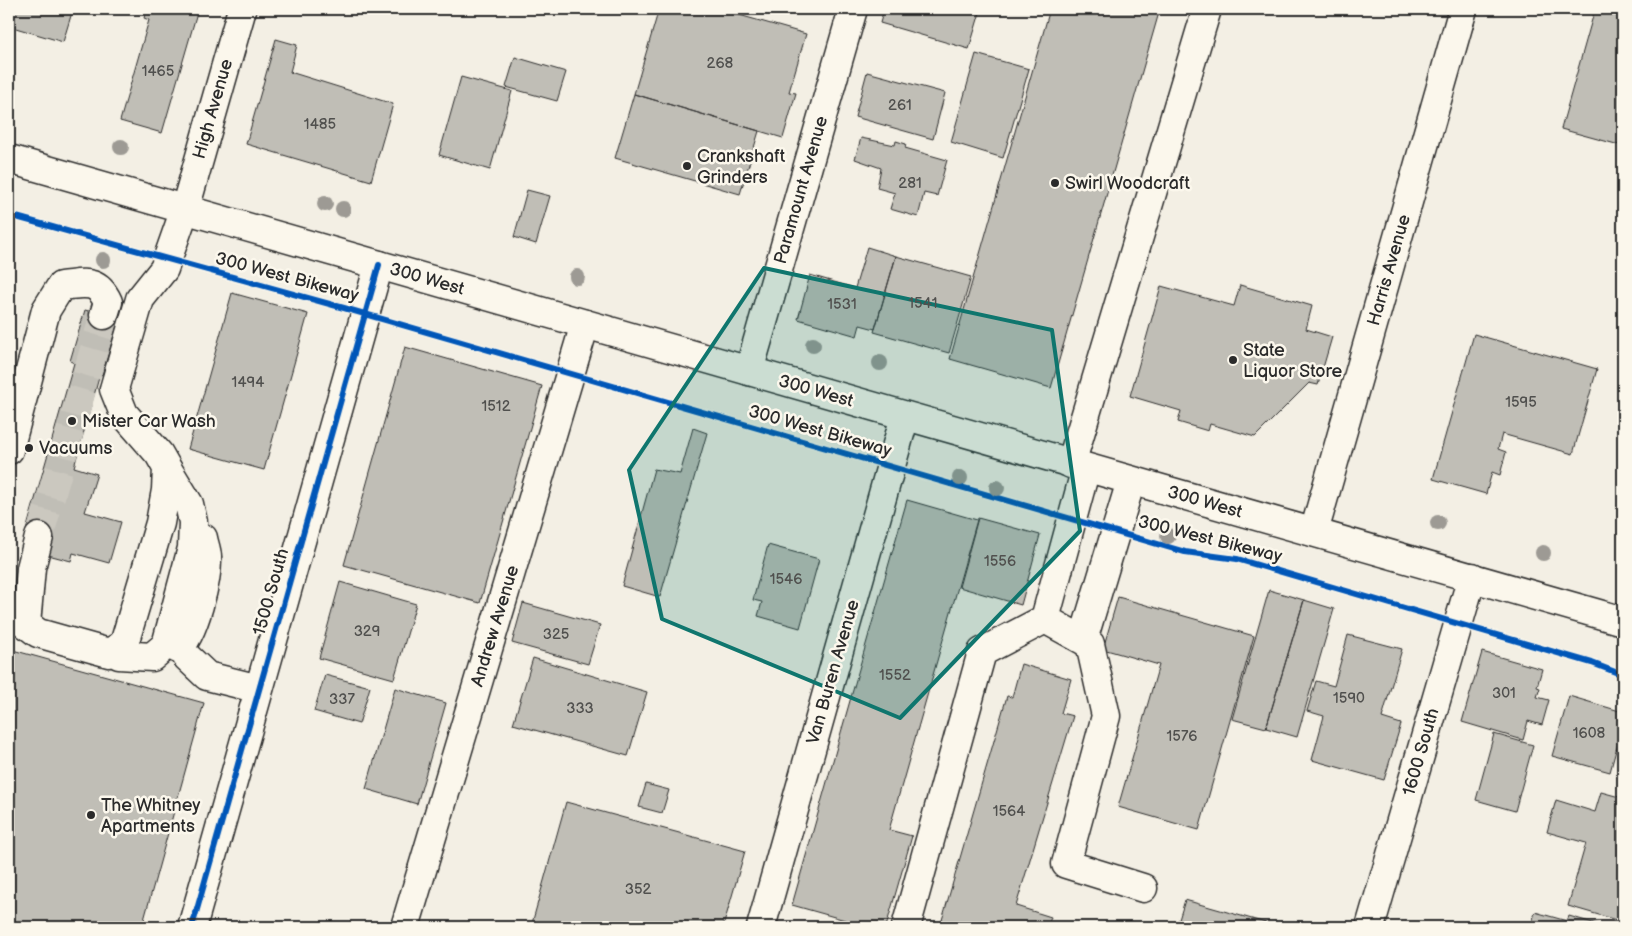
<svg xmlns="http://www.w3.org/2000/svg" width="1632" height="936" viewBox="0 0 1632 936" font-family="'Balsamiq Sans',sans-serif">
<rect width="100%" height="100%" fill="#f3efe4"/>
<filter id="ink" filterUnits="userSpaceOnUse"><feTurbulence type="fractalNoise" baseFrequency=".02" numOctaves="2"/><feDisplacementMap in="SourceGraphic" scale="10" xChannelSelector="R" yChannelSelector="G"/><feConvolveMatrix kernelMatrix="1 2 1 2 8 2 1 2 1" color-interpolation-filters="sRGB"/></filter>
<g filter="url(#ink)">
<path fill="#c0beb6" stroke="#2b2b2b" d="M9,9H73L63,42L9,26Z
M147,9H198L162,133L120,121L149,20L144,18Z
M659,9H718L806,34L789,92L796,93L783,138L634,94Z
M884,9H981L969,49L880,23Z
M1050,9H1160L1051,388L950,359Z
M1595,9H1623V146L1561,129Z
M276,39L297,45L290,72L393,104L371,181L246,144Z
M976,54L1029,69L1003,158L951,142Z
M515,57L566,72L557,101L506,87Z
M867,72L945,93L933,139L855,117Z
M461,77L512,91L490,170L439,155Z
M634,94L759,131L740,194L615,158Z
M861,138L895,145L896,141L906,144L905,148L947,160L937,196L924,193L918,217L890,209L895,193L877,188L881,168L855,159Z
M527,190L550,196L536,244L514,237Z
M867,247L896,256L875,329L860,325L857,336L798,319L810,275L855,288Z
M896,256L971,277L949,353L874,332Z
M1240,285L1312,306L1306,329L1332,337L1318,385L1309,383L1255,437L1210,424L1208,431L1178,422L1181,411L1130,396L1161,286L1234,306Z
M232,293L308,314L264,470L188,449Z
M85,310L119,319L102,375L100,374L74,467L97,474L85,512L121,522L109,563L73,553L71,561L48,555L52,540L25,534L74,363L70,361Z
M1474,334L1597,369L1573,454L1502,434L1498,449L1506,452L1500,475L1492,472L1486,494L1433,479Z
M405,347L542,386L480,603L344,565Z
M693,428L707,433L660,597L622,586L654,469L680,474Z
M907,500L977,520L889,830L912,836L886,927H870L792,905Z
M978,518L1040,535L1021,605L959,587Z
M768,545L819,559L800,628L758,616L762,602L753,600Z
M340,582L416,604L394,679L319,658Z
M1269,590L1304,600L1266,728L1232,719Z
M1118,597L1254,636L1199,830L1118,807L1159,665L1103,649Z
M1304,600L1334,609L1297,737L1266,728Z
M523,603L600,625L588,664L512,643Z
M1348,635L1402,649L1382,718L1401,724L1384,780L1312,760L1324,716L1307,711L1316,681L1334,686Z
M9,649L204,703L142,927H9Z
M1482,652L1542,669L1537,687L1540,688L1537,697L1549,700L1542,725L1528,721L1523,740L1462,722Z
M533,658L647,692L628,756L513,724Z
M1021,664L1071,679L1061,713L1073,716L1016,906L1051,917L1049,923L1064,927H940L1007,696L1012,697Z
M325,675L370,687L359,724L314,711Z
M395,688L446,703L417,804L366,789Z
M1569,696L1623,712V725L1610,772L1552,756Z
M1494,734L1533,745L1515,811L1476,800Z
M646,784L669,790L662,813L639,807Z
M1601,792L1623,798V922L1568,906L1586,843L1547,832L1556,800L1595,812Z
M566,802L745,851L723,927H531Z
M1185,900L1280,927H1174L1176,923H1178Z
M1535,912L1567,921L1569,916L1607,927H1531Z"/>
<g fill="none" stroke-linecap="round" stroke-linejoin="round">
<path stroke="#cbc8bf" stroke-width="28" stroke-dasharray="28 14" stroke-linecap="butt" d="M39,537L104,315"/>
<defs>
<path id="minor" d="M749,371L853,9
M9,450L46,310L61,286C84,284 97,278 108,302L104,315
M1071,464L1207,9
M1314,532L1463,9
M39,537L31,568L26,624L38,633L109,653L124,644L160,523L166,490L167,468L159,454L124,414L114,389L140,299L164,269L185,209L242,9
M1045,619L1090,644L1106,716L1066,864L1143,888
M1083,640L1131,481
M178,649C194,635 208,578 207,557C207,551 204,544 203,538
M119,655L152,657L166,645L192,548L193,522L189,504L167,468V470
M187,657L207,676L259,689
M192,927L379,265
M405,927L585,324
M761,927L905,416
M906,927L982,652L1045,619L1086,468
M1370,927L1472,577"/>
<path id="major" d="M9,159L1623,621"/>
</defs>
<use href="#minor" stroke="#2b2b2b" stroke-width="31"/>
<use href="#major" stroke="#2b2b2b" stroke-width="31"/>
<use href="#minor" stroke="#fbf7ec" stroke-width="28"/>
<use href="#major" stroke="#fbf7ec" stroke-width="28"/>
<defs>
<path id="cycleway" d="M9,215L344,308L1185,552L1237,559L1592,663L1623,675
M192,927L379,265"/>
</defs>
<use href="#cycleway" stroke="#fbf7ec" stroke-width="9"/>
<use href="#cycleway" stroke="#0057b8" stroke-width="6"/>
</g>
<g fill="#9d9a94">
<circle cx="121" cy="147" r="8"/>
<circle cx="325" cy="204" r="8"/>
<circle cx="343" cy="209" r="8"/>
<circle cx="103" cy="260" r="8"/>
<circle cx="577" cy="277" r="8"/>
<circle cx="813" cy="345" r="8"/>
<circle cx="880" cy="363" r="8"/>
<circle cx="960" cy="478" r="8"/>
<circle cx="997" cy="488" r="8"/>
<circle cx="1438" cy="523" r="8"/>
<circle cx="1168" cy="536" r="8"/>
<circle cx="1543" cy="553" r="8"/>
</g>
</g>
<path fill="#0f766e" fill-opacity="0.2" stroke="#0f766e" stroke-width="4" stroke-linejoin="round" d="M764,268L1052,330L1080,531L900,718L662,619L629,470Z"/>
<g fill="#2b2b2b" stroke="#fbf7ec" stroke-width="2">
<circle cx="687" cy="166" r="5"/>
<circle cx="1055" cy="183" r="5"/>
<circle cx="1233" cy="360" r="5"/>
<circle cx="72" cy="421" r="5"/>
<circle cx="29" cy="448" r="5"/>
<circle cx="91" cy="815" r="5"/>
</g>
<g text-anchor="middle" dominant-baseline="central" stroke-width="5" stroke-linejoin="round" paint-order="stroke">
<g font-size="15" fill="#50504e">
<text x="720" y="63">268</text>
<text x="158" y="71">1465</text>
<text x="900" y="105">261</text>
<text x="320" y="124">1485</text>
<text x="910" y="183">281</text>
<text x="923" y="303">1541</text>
<text x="842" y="304">1531</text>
<text x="248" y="382">1494</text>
<text x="1521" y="402">1595</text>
<text x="496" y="406">1512</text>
<text x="1000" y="561">1556</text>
<text x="786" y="579">1546</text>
<text x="367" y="631">329</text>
<text x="556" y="634">325</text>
<text x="895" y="675">1552</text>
<text x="1504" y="693">301</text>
<text x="1349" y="698">1590</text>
<text x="342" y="699">337</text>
<text x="580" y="708">333</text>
<text x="1589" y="733">1608</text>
<text x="1182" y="736">1576</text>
<text x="1009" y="811">1564</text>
<text x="638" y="889">352</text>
</g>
<g font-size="18" fill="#2b2b2b" stroke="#fbf7ec">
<text transform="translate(213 109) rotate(-74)">High Avenue</text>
<text transform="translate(801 190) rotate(-74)">Paramount Avenue</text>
<text transform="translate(1389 270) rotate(-74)">Harris Avenue</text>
<text transform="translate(287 277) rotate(15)">300 West Bikeway</text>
<text transform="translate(427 279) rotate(16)">300 West</text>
<text transform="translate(816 391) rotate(16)">300 West</text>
<text transform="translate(820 431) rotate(16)">300 West Bikeway</text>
<text transform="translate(1205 502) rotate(16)">300 West</text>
<text transform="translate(1210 539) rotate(14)">300 West Bikeway</text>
<text transform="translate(271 592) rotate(-74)">1500 South</text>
<text transform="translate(495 626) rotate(-73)">Andrew Avenue</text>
<text transform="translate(833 672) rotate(-74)">Van Buren Avenue</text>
<text transform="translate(1421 752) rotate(-74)">1600 South</text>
</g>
<g font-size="18" fill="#2b2b2b" stroke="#fbf7ec" text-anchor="start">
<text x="697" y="156">Crankshaft<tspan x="697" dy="21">Grinders</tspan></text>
<text x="1065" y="183">Swirl Woodcraft</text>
<text x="1243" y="350">State<tspan x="1243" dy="21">Liquor Store</tspan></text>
<text x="82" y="421">Mister Car Wash</text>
<text x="39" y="448">Vacuums</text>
<text x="101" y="805">The Whitney<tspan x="101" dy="21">Apartments</tspan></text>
</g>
</g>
<rect width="1632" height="936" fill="none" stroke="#fbf7ec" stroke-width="30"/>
<rect x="15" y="15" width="1602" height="906" fill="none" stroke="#2b2b2b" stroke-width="2" filter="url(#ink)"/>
</svg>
